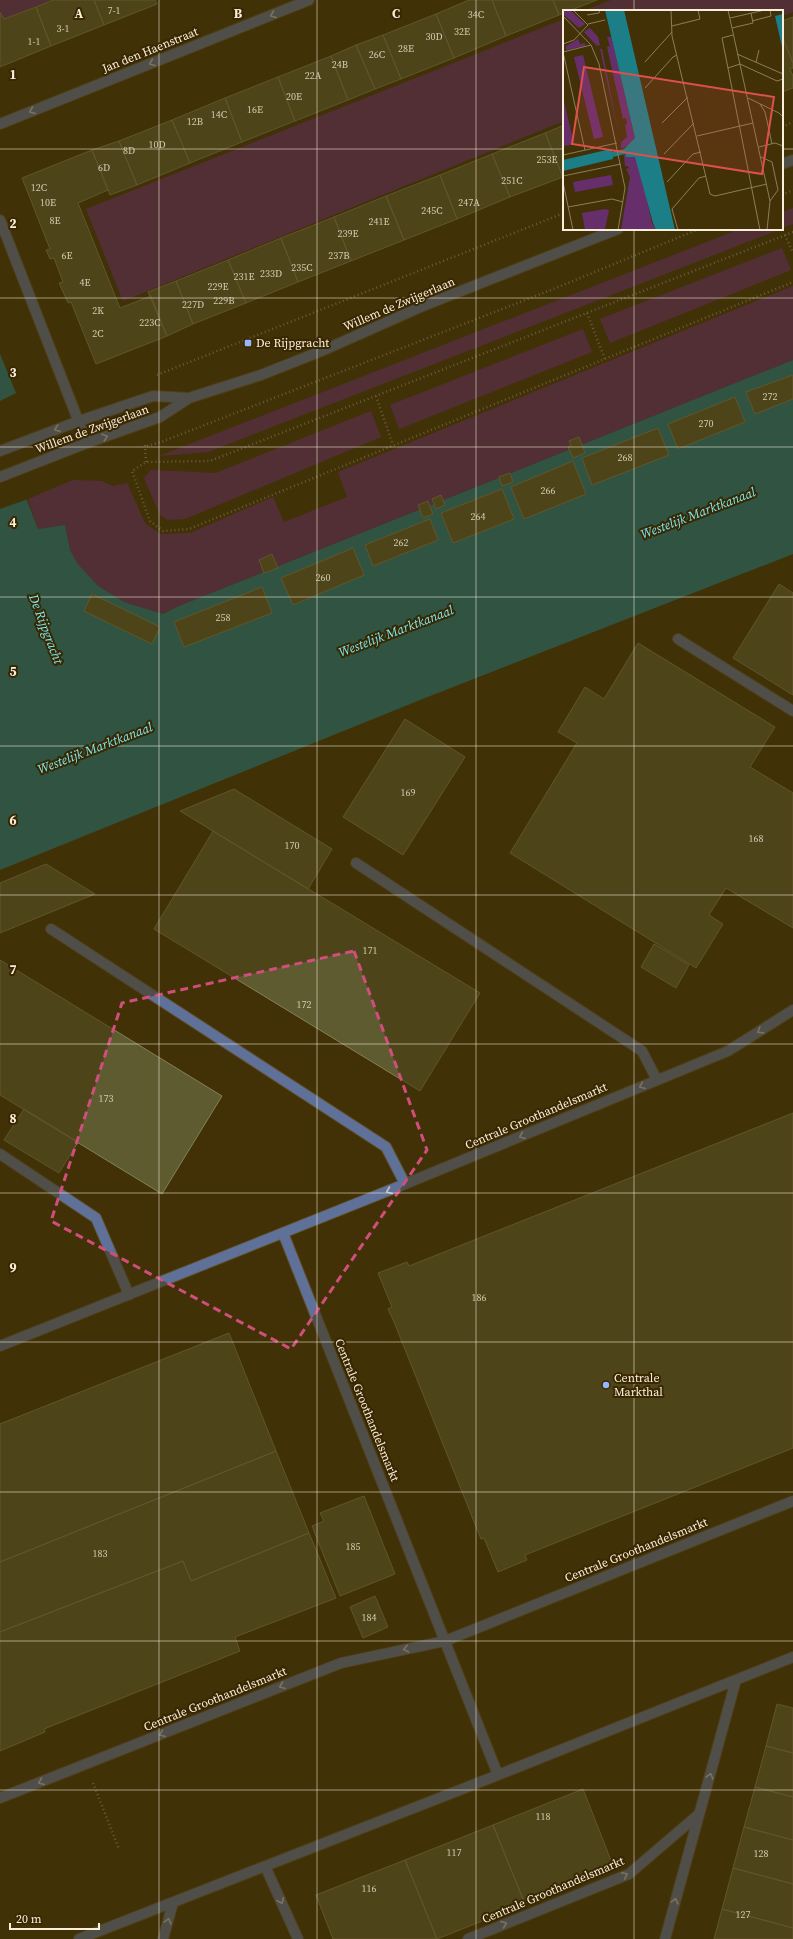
<svg xmlns="http://www.w3.org/2000/svg" width="793" height="1939" viewBox="0 0 793 1939" font-family="'Source Serif 4',serif">
<rect width="100%" height="100%" fill="#423107"/>
<path fill="#672e6c" d="M0,0H52L4,19L0,10Z
M611,0H793V12L782,16V11H583Z
M564,19V121L123,301L86,209Z
M793,208V224L782,228V212Z
M740,229H781L208,452L159,456Z
M782,248L791,270L610,343L600,319Z
M793,286V360L179,606L163,614L124,602L98,586L77,563L70,550L65,525L38,529L28,499L73,480L102,481L113,486L127,483L145,523L160,534L190,533L273,497L284,522L347,497L338,472Z
M583,329L592,352L399,429L390,405Z
M371,411L381,437L185,519L168,520L160,515L144,478L151,470L216,473Z"/>
<path fill="#1c7f88" d="M0,354L16,393L0,401Z
M793,360V554L420,700L0,870V430L38,529L65,525L70,550L77,563L98,586L124,602L163,614L179,606Z"/>
<path fill="#423107" d="M0,430L28,499L0,509Z"/>
<path fill="#5e5b31" stroke="#848156" d="M53,0H94L104,25L51,46L36,7Z
M94,0H155L157,4L104,25Z
M469,0H492L506,36L454,58L436,14Z
M492,0H553L559,15L506,36Z
M553,0H597L569,11H564V13L559,15Z
M36,7L51,46L0,67V12L4,19Z
M436,14L454,58L401,79L383,35Z
M793,17V63L782,36V21Z
M383,35L401,79L375,89L356,45Z
M782,36L793,63V68L790,69L793,76V88L782,92Z
M356,45L375,89L348,100L331,56Z
M331,56L348,100L295,121L278,77Z
M278,77L295,121L242,142L225,98Z
M225,98L242,142L190,163L172,120Z
M172,120L190,163L137,185L119,141Z
M564,125V176L563,177L545,133Z
M545,133L563,177L510,197L492,154Z
M119,141L137,185L110,195L92,150Z
M92,150L108,190L78,203L120,308L151,296L167,336L96,364L71,302L68,303L59,283L63,282L54,258L50,259L46,250L50,249L22,178Z
M492,154L510,197L457,219L440,175Z
M440,175L457,219L404,240L386,196Z
M386,196L404,240L351,261L334,217Z
M334,217L351,261L298,282L281,238Z
M281,238L298,282L246,303L228,260Z
M228,260L246,303L193,324L176,281Z
M176,281L193,324L167,336L148,292Z
M793,375V399L755,414L746,392Z
M735,397L745,422L678,449L668,424Z
M658,428L669,455L592,485L582,458Z
M579,437L585,453L573,458L568,447L571,446L569,441Z
M573,461L586,494L524,519L511,487Z
M510,473L513,482L502,486L499,477Z
M502,489L514,519L453,543L441,513Z
M441,495L445,505L436,509L432,499Z
M428,501L433,514L423,518L418,505Z
M430,519L438,540L373,566L365,545Z
M353,548L364,575L293,605L281,578Z
M272,554L278,568L264,573L259,560Z
M779,584L793,593V695L733,658Z
M262,587L272,613L184,647L174,622Z
M92,594L160,627L152,644L84,611Z
M638,643L775,727L750,767L793,793V928L726,888L709,915L723,924L696,968L510,853L577,743L558,732L585,687L604,699Z
M405,719L465,757L403,855L343,817Z
M234,789L332,849L308,889L180,811Z
M213,831L480,993L420,1091L154,929Z
M46,864L95,894L0,933V883Z
M654,944L689,965L676,988L641,967Z
M0,960L222,1096L162,1194L0,1095Z
M24,1109L78,1142L59,1173L4,1140Z
M793,1113V1448L525,1555L527,1560L498,1572L484,1538L481,1539L394,1322L388,1309L392,1307L378,1273L407,1262L409,1266Z
M229,1333L276,1451L0,1562V1424Z
M276,1451L309,1533L191,1581L183,1561L0,1632V1562Z
M364,1496L395,1574L340,1596L312,1526L324,1521L320,1513Z
M309,1533L336,1598L235,1637L240,1651L44,1729L45,1732L0,1751V1632L183,1561L191,1581Z
M375,1596L388,1627L363,1638L350,1607Z
M777,1704L793,1708V1753L766,1746Z
M766,1746L793,1753V1797L755,1787Z
M755,1787L793,1797V1840L744,1827Z
M583,1789L614,1868L525,1904L493,1825Z
M493,1825L525,1904L437,1939L405,1860Z
M744,1827L793,1840V1884L733,1868Z
M405,1860L437,1939H333L316,1895Z
M733,1868L793,1884V1928L722,1909Z
M722,1909L793,1928V1939H714Z"/>
<g fill="none" stroke-linecap="round" stroke-linejoin="round">
<defs>
<path id="service" d="M678,639L793,711
M356,863L642,1051L657,1080
M51,929L386,1147L405,1184
M0,1154L96,1218L129,1295
M283,1233L498,1775
M0,1346L405,1184L728,1051L793,1010
M0,1798L341,1663L445,1641L793,1501
M265,1866L298,1939
M79,1939L498,1775L793,1657
M163,1939L173,1903
M468,1939L629,1874L699,1814
M665,1939L736,1680"/>
<path id="minor" d="M0,124L309,0
M0,220L87,443"/>
<path id="tertiary" d="M782,164L793,160
M0,451L79,421L153,396L189,398
M0,477L87,443L160,417L189,398L261,375L324,350L423,306L618,229"/>
</defs>
<use href="#service" stroke="#5f4f29" stroke-width="12"/>
<use href="#minor" stroke="#5f4f29" stroke-width="12"/>
<use href="#tertiary" stroke="#5f4f29" stroke-width="12"/>
<path stroke="#9d8f6f" stroke-width="2.5" stroke-dasharray="1 3" stroke-linecap="butt" d="M782,127L793,122
M782,195L793,190
M793,232L210,461L146,462L132,471L150,521L163,531L189,529L793,282
M785,235L793,253
M587,313L605,359
M157,375L564,213
M376,396L393,445
M145,445L146,462
M147,446L161,442L551,290L699,229
M93,1783L119,1849"/>
<use href="#service" stroke="#5f7198" stroke-width="10"/>
<use href="#minor" stroke="#5f7198" stroke-width="10"/>
<use href="#tertiary" stroke="#5f7198" stroke-width="10"/>
</g>
<defs><path id="oneway-chevron" d="M-2-3.5L2.5 0L-2 3.5" fill="none" stroke-width="1.6" stroke-linecap="round" stroke-linejoin="round"/></defs>
<g stroke="#c4c3c3">
<use href="#oneway-chevron" transform="translate(273 15) rotate(158)"/>
<use href="#oneway-chevron" transform="translate(152 63) rotate(158)"/>
<use href="#oneway-chevron" transform="translate(32 111) rotate(158)"/>
<use href="#oneway-chevron" transform="translate(57 429) rotate(160)"/>
<use href="#oneway-chevron" transform="translate(105 437) rotate(-19)"/>
<use href="#oneway-chevron" transform="translate(760 1031) rotate(148)"/>
<use href="#oneway-chevron" transform="translate(642 1086) rotate(157)"/>
<use href="#oneway-chevron" transform="translate(522 1136) rotate(157)"/>
<use href="#oneway-chevron" transform="translate(389 1191) rotate(158)"/>
<use href="#oneway-chevron" transform="translate(406 1649) rotate(168)"/>
<use href="#oneway-chevron" transform="translate(282 1686) rotate(158)"/>
<use href="#oneway-chevron" transform="translate(162 1734) rotate(158)"/>
<use href="#oneway-chevron" transform="translate(710 1776) rotate(-75)"/>
<use href="#oneway-chevron" transform="translate(41 1782) rotate(158)"/>
<use href="#oneway-chevron" transform="translate(625 1875) rotate(-25)"/>
<use href="#oneway-chevron" transform="translate(281 1901) rotate(66)"/>
<use href="#oneway-chevron" transform="translate(675 1901) rotate(-75)"/>
<use href="#oneway-chevron" transform="translate(168 1921) rotate(-75)"/>
<use href="#oneway-chevron" transform="translate(504 1924) rotate(-22)"/>
</g>
<path d="M0 0H793V1939H0ZM354,951L427,1150L291,1349L51,1221L122,1003Z" fill="#423107" fill-opacity=".55" fill-rule="evenodd"/>
<path fill="none" stroke="#d04e7b" stroke-width="3" stroke-dasharray="8 5" stroke-linejoin="round" d="M354,951L427,1150L291,1349L51,1221L122,1003Z"/>
<path fill="none" stroke="#faefda" stroke-width="1" stroke-opacity="0.55" d="M159,0V1939M317,0V1939M476,0V1939M634,0V11M0,149H564M782,149H793M634,229V1939M0,298H793M0,447H793M0,597H793M0,746H793M0,895H793M0,1044H793M0,1193H793M0,1342H793M0,1492H793M0,1641H793M0,1790H793"/>
<g fill="#95b6fd" stroke="#382700" stroke-width="1.5">
<rect x="244" y="339" width="8" height="8" rx="2"/>
<circle cx="606" cy="1385" r="4"/>
</g>
<g text-anchor="middle" dominant-baseline="central" stroke-width="4" stroke-linejoin="round" paint-order="stroke">
<g font-size="10" fill="#d3cab0">
<text x="114" y="10">7-1</text>
<text x="476" y="14">34C</text>
<text x="63" y="28">3-1</text>
<text x="462" y="31">32E</text>
<text x="434" y="36">30D</text>
<text x="34" y="41">1-1</text>
<text x="406" y="48">28E</text>
<text x="377" y="54">26C</text>
<text x="340" y="64">24B</text>
<text x="313" y="75">22A</text>
<text x="294" y="96">20E</text>
<text x="255" y="109">16E</text>
<text x="219" y="114">14C</text>
<text x="195" y="121">12B</text>
<text x="157" y="144">10D</text>
<text x="129" y="150">8D</text>
<text x="547" y="159">253E</text>
<text x="104" y="167">6D</text>
<text x="512" y="180">251C</text>
<text x="39" y="187">12C</text>
<text x="48" y="202">10E</text>
<text x="469" y="202">247A</text>
<text x="432" y="210">245C</text>
<text x="55" y="220">8E</text>
<text x="379" y="221">241E</text>
<text x="348" y="233">239E</text>
<text x="67" y="255">6E</text>
<text x="339" y="255">237B</text>
<text x="302" y="267">235C</text>
<text x="271" y="273">233D</text>
<text x="244" y="276">231E</text>
<text x="85" y="282">4E</text>
<text x="218" y="286">229E</text>
<text x="224" y="300">229B</text>
<text x="193" y="304">227D</text>
<text x="98" y="310">2K</text>
<text x="150" y="322">223C</text>
<text x="98" y="333">2C</text>
<text x="770" y="396">272</text>
<text x="706" y="423">270</text>
<text x="625" y="457">268</text>
<text x="548" y="490">266</text>
<text x="478" y="516">264</text>
<text x="401" y="542">262</text>
<text x="323" y="577">260</text>
<text x="223" y="617">258</text>
<text x="408" y="792">169</text>
<text x="756" y="838">168</text>
<text x="292" y="845">170</text>
<text x="370" y="950">171</text>
<text x="304" y="1004">172</text>
<text x="106" y="1098">173</text>
<text x="479" y="1297">186</text>
<text x="353" y="1546">185</text>
<text x="100" y="1553">183</text>
<text x="369" y="1617">184</text>
<text x="543" y="1816">118</text>
<text x="454" y="1852">117</text>
<text x="761" y="1853">128</text>
<text x="369" y="1888">116</text>
<text x="743" y="1914">127</text>
</g>
<g font-size="12" fill="#faefda" stroke="#382700">
<text transform="translate(150 50) rotate(-22)">Jan den Haenstraat</text>
<text transform="translate(399 304) rotate(-23)">Willem de Zwijgerlaan</text>
<text transform="translate(92 429) rotate(-20)">Willem de Zwijgerlaan</text>
<text transform="translate(536 1116) rotate(-23)">Centrale Groothandelsmarkt</text>
<text transform="translate(367 1410) rotate(68)">Centrale Groothandelsmarkt</text>
<text transform="translate(636 1550) rotate(-22)">Centrale Groothandelsmarkt</text>
<text transform="translate(215 1699) rotate(-22)">Centrale Groothandelsmarkt</text>
<text transform="translate(553 1890) rotate(-23)">Centrale Groothandelsmarkt</text>
</g>
<g font-size="12" fill="#faefda" stroke="#382700" text-anchor="start">
<text x="256" y="343">De Rijpgracht</text>
<text x="614" y="1378">Centrale<tspan x="614" dy="14">Markthal</tspan></text>
</g>
<g font-size="13" font-style="italic" fill="#7bebf7" stroke="#382700">
<text transform="translate(698 513) rotate(-21)">Westelijk Marktkanaal</text>
<text transform="translate(46 629) rotate(69)">De Rijpgracht</text>
<text transform="translate(396 631) rotate(-21)">Westelijk Marktkanaal</text>
<text transform="translate(95 748) rotate(-21)">Westelijk Marktkanaal</text>
</g>
</g>
<g transform="translate(563 10)">
<rect width="220" height="220" fill="#423107"/>
<path d="M0,0H7L22,14L16,18L0,4ZM27,18L35,27L37,35L34,36L21,22ZM44,27H48L49,30L72,128L68,134L58,139V132L64,127L62,115L64,114L63,108L60,109L44,37L47,36ZM15,29L17,34L22,33V36L3,40V36ZM37,39H39L56,126ZM20,45L40,127L31,129L11,47ZM0,87L11,134L1,136L0,130ZM61,145L71,146L75,150L89,213L93,220H58L67,167L63,159L66,158L65,156H62ZM48,165L50,175L12,182L10,172ZM42,199L46,200L42,219L22,220L19,203Z" fill="#672e6c"/>
<path d="M42,0H61L112,220H93L90,213L72,147H63L62,144L50,147V149L0,161V150L48,139L49,142L61,139L72,128ZM220,4V41L212,6Z" fill="#1c7f88"/>
<path fill="none" stroke="#8c7d5b" stroke-width="1" d="M108,0L109,26L147,184L152,186L204,174M165,0L207,191L204,220M24,5L36,3L37,0M0,6L28,35L36,54L62,178L55,220M167,8L202,0M189,11L208,6L207,0M25,14L42,10M109,16L137,9L135,0M169,18L190,13L188,3M170,25L159,28L197,220M0,34L11,30L25,15L10,0M0,42L22,140M0,42L28,35M174,44L220,64M82,52L109,22M193,52L196,40M165,58L177,54L214,71L220,69M82,78L110,47L114,45M185,88L216,103L220,107M197,94L202,102L209,134M99,113L125,87M134,126L190,113M196,137L212,133L220,136M101,144L131,113M0,145L54,133M198,147L209,152L215,180L207,191M0,166L58,154M0,172L10,220M104,172L130,144L138,142M5,197L49,189L60,192M115,220L109,199L136,168L143,166"/>
<path fill="#dd504c" fill-opacity="0.15" stroke="#dd504c" stroke-width="2" d="M21,57L211,87L199,164L9,134Z"/>
<rect width="220" height="220" fill="none" stroke="#faefda" stroke-width="2"/>
</g>
<g font-size="13" text-anchor="middle" font-weight="bold" fill="#faefda" stroke="#382700" stroke-width="4" stroke-linejoin="round" paint-order="stroke">
<text x="79" y="18">A</text>
<text x="238" y="18">B</text>
<text x="396" y="18">C</text>
<text x="13" y="79">1</text>
<text x="13" y="228">2</text>
<text x="13" y="377">3</text>
<text x="13" y="527">4</text>
<text x="13" y="676">5</text>
<text x="13" y="825">6</text>
<text x="13" y="974">7</text>
<text x="13" y="1123">8</text>
<text x="13" y="1272">9</text>
</g>
<path d="M10 1923v6h89v-6" fill="none" stroke="#faefda" stroke-width="2"/>
<text x="16" y="1923" font-size="12" fill="#faefda" stroke="#382700" stroke-width="3" paint-order="stroke">20 m</text>
</svg>
